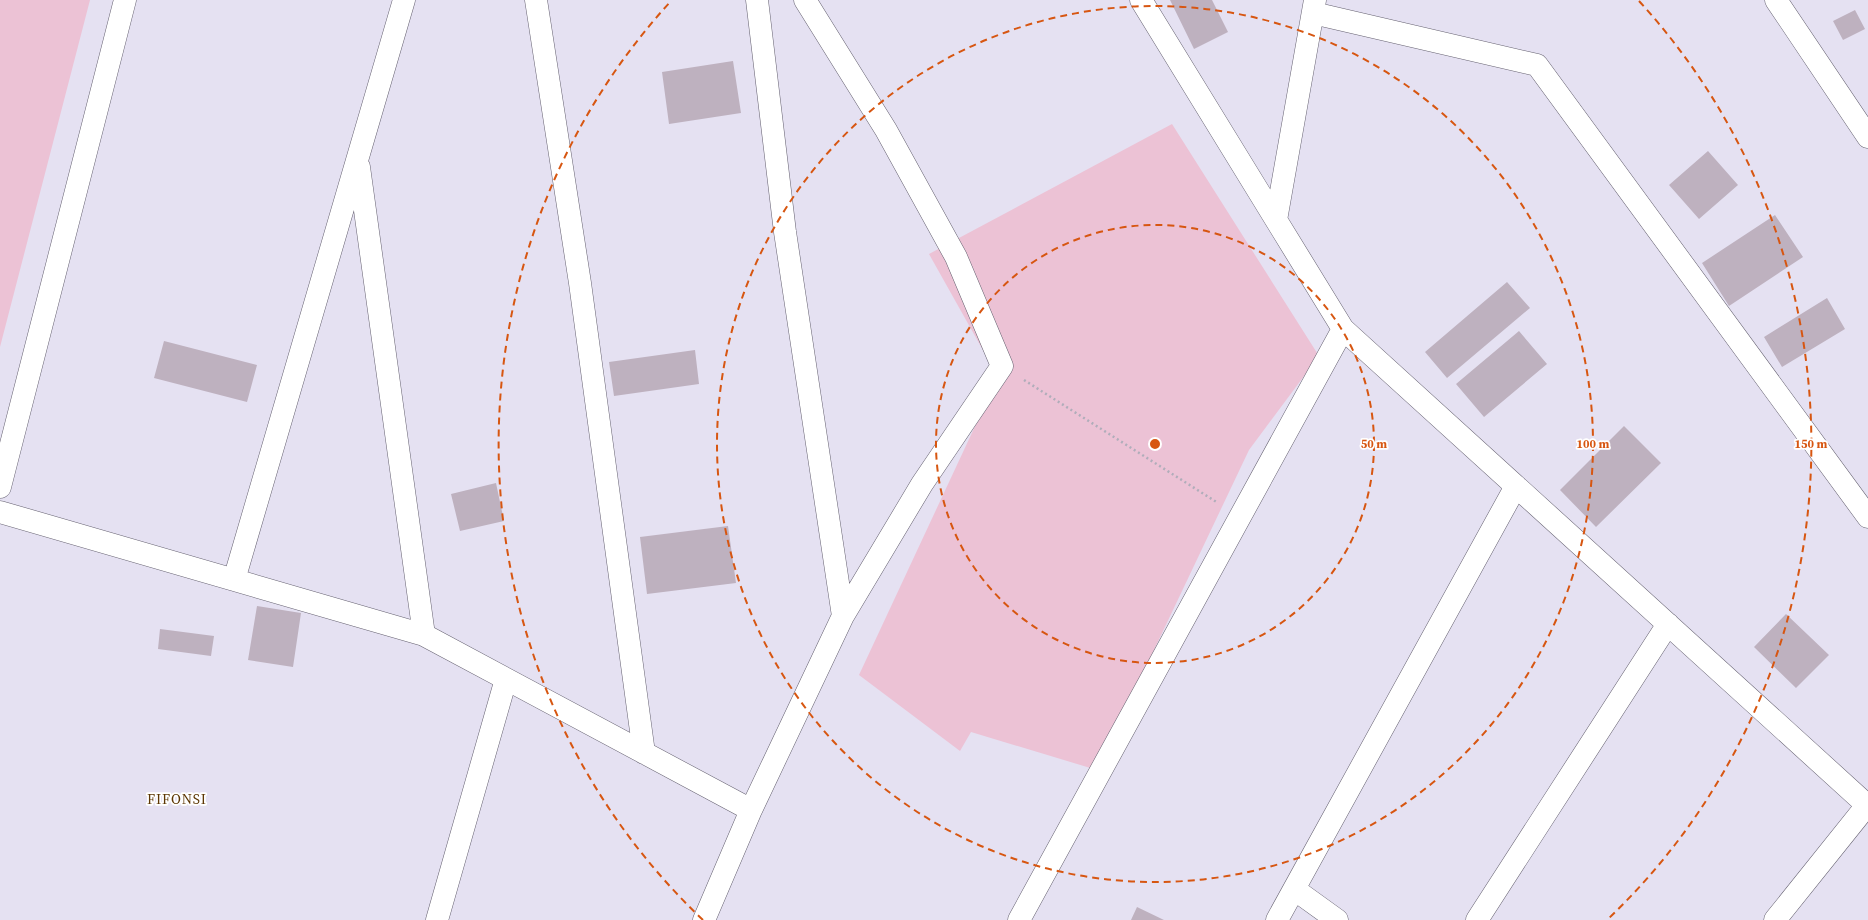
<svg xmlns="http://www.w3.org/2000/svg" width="1868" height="920" viewBox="0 0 1868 920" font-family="'Source Serif 4',serif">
<rect width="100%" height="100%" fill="#e5e1f2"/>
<path fill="#ecc2d5" d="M0,0H90L0,347Z
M1172,124L1319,356L1249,450L1097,770L971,732L960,751L859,675L998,377L929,254Z"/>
<path fill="#beb1bf" d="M1170,0H1212L1228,32L1194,49Z
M1855,10L1865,29L1843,40L1833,21Z
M733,61L741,113L669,124L662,72Z
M1708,151L1738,185L1699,219L1669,185Z
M1775,215L1803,257L1729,306L1702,263Z
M1507,282L1530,308L1447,378L1425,352Z
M1827,298L1845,329L1782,367L1764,337Z
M1519,331L1547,364L1484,417L1456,384Z
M164,341L257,365L247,402L154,378Z
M695,350L699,384L614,396L609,362Z
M1624,426L1661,463L1596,527L1560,490Z
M496,483L504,521L460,531L451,494Z
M728,526L736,583L647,594L640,537Z
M257,606L301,613L293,667L248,660Z
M1786,614L1829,655L1796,688L1754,647Z
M160,629L214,636L211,656L158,649Z
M1137,907L1164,920H1131Z"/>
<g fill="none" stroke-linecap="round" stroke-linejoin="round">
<defs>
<path id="minor" d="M536,0L580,283L644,753
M757,0L785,232L843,616
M1141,0L1343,329L1868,806
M1776,0L1868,137
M1313,13L1537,65L1868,517
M359,167L424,635
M1276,220L1315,0
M0,487L125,0
M0,512L424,635L751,810
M234,580L404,0
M1294,889L1337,920
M437,920L506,679
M704,920L751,810L843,616L922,484L1002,366L956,257L886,130L805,0
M1019,920L1343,329
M1277,920L1516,486
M1477,920L1668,624
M1775,920L1868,804"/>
</defs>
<use href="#minor" stroke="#656170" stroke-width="23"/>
<path stroke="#b0adba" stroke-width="2.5" stroke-dasharray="2 3" stroke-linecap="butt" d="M1024,380L1218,503"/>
<use href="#minor" stroke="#fff" stroke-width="22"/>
</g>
<g fill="none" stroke="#d75611" stroke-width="2" stroke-dasharray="7 5">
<circle cx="1155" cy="444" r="219"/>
<circle cx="1155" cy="444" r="438"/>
<path d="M703 920A656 656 0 0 1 671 1M1639 1A656 656 0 0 1 1607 920"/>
</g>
<g text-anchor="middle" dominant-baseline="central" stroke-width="3.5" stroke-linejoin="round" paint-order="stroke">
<g font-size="14" letter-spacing="1" fill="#5c3603" stroke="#fff">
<text x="177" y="799">FIFONSI</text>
</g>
</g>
<circle cx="1155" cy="444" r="6" fill="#d75611" stroke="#fff" stroke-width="2"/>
<g font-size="12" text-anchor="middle" font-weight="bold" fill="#d75611" stroke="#fff" stroke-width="3.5" stroke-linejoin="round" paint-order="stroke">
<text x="1374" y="448">50 m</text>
<text x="1593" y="448">100 m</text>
<text x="1811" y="448">150 m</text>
</g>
</svg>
